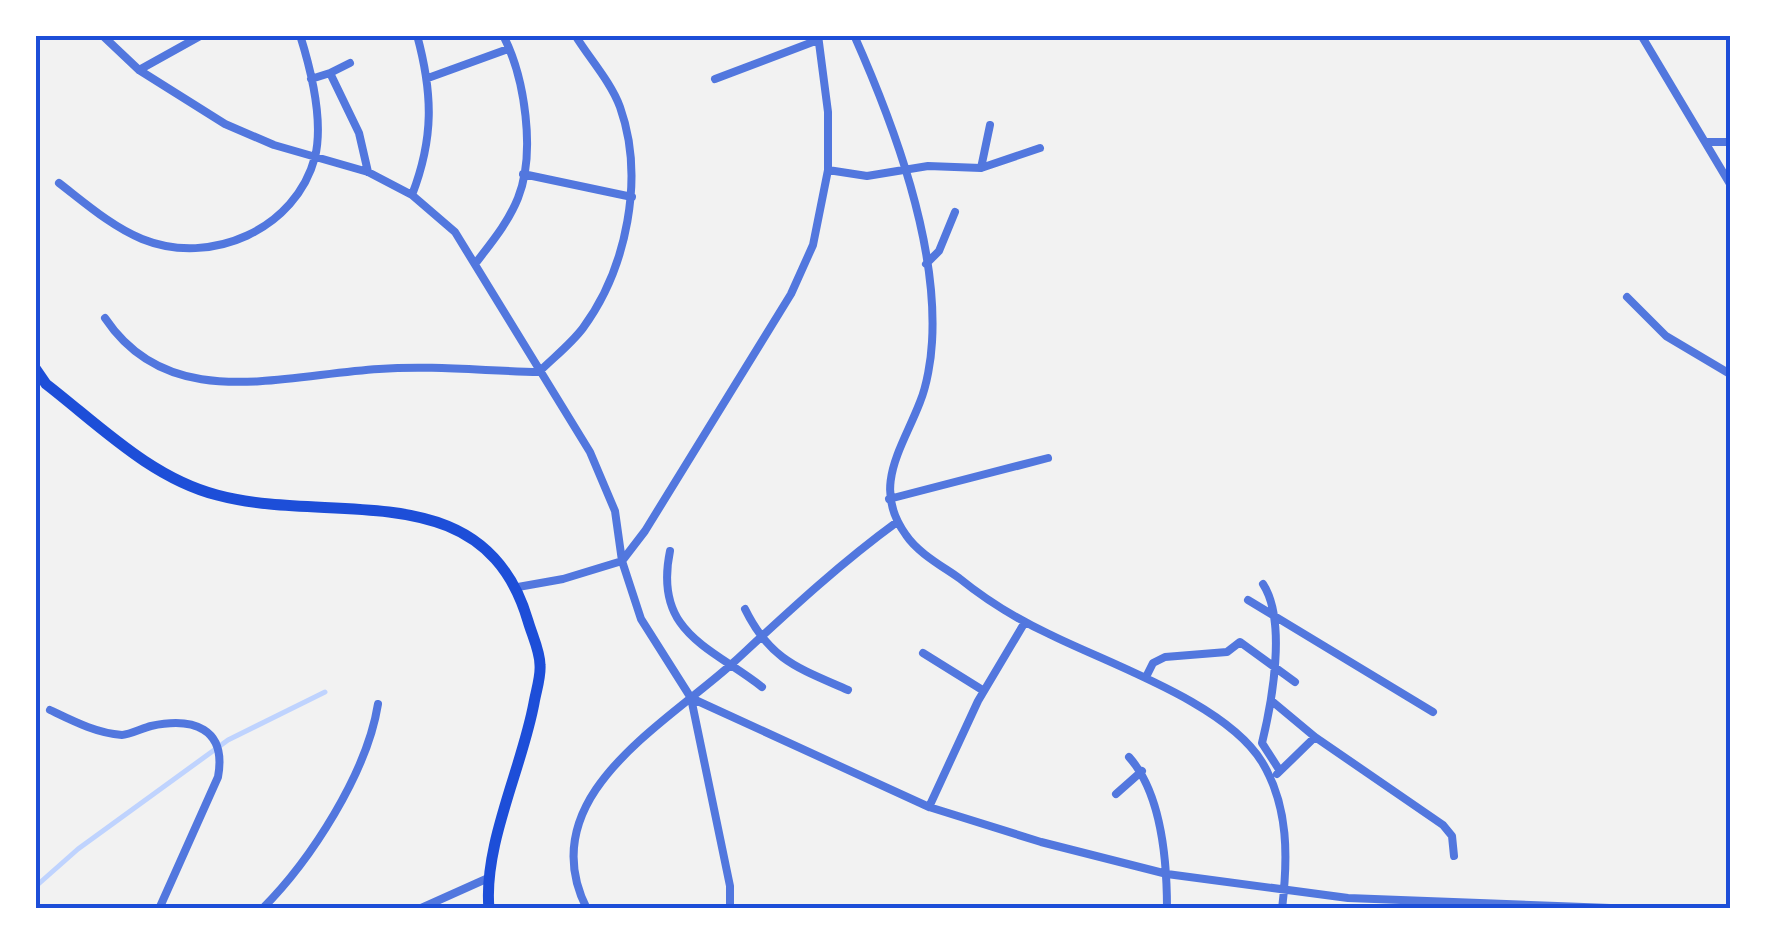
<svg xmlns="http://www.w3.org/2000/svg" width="1765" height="944" viewBox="0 0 1765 944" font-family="Quicksand,sans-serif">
<rect width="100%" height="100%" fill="#f2f2f2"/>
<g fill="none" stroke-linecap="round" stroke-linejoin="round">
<path stroke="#bfd3fe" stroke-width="5" d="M35,887L78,849L228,740L325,692"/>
<path stroke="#5277de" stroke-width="8" d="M102,35L139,70L225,124L274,145L368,172L412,195L455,232L590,452L615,511L622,561L641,619L691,698L730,886V909
M854,35C894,125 938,243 932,342C931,360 927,385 920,402C902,449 871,487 906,535C918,553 942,566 959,578C986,600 1017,619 1049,634C1109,664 1226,703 1262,762C1289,807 1288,858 1282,909
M1641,35L1730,184
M139,70L202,35
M330,73L350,63
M428,78L508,49
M311,79L330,73L359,133L368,172
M715,79L818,40
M1708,142H1730
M981,168L990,125
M828,170L867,176L928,166L981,168L1040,148
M523,174L632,197
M59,183C85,203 111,226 142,239C211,267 296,229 315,157C324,120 311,70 300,35
M412,195C434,138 433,94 417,35
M475,264C491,243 508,223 518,198C536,153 525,78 503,35
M926,264L939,251L955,212
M1627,297L1666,336L1730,374
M105,318C169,414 281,375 379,369C431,365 486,371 539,372C553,358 571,344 583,328C627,268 645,177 620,107C611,82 589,58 575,35
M889,499L1048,458
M670,551C653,633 711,647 762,687
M1263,584C1287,621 1272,702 1262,743L1280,771
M518,587L563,579L622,561L645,531L791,294L813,245L828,170V112L818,35
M1248,600L1433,712
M745,609C770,660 798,668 848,690
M923,653L984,691
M1146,677L1153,663L1165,657L1227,652L1240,642L1295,682
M691,698L929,807L1041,842L1167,874L1348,898L1637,909
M1273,702L1315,737L1443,825L1452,836L1454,856
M50,710C73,721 96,733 122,735C129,735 143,728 151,726C193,717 227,728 218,777L159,909
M1129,757C1162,794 1167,861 1167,909
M1277,774L1315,737
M1116,794L1142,771
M929,807L978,701L1025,622
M262,909C311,860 367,773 378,704
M419,909L486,879
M587,909C530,797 666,724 734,662C787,613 838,565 897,522"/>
<path stroke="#1d4ed8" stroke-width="11" d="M35,368L46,384C99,425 151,478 217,495C332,526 484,471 528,621C532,635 540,651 540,665C541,677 536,691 534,703C522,768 483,845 489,909"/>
</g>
<rect width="1765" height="944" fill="none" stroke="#ffffff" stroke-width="75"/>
<rect x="38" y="38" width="1690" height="868" fill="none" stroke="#1d4ed8" stroke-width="4"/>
</svg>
